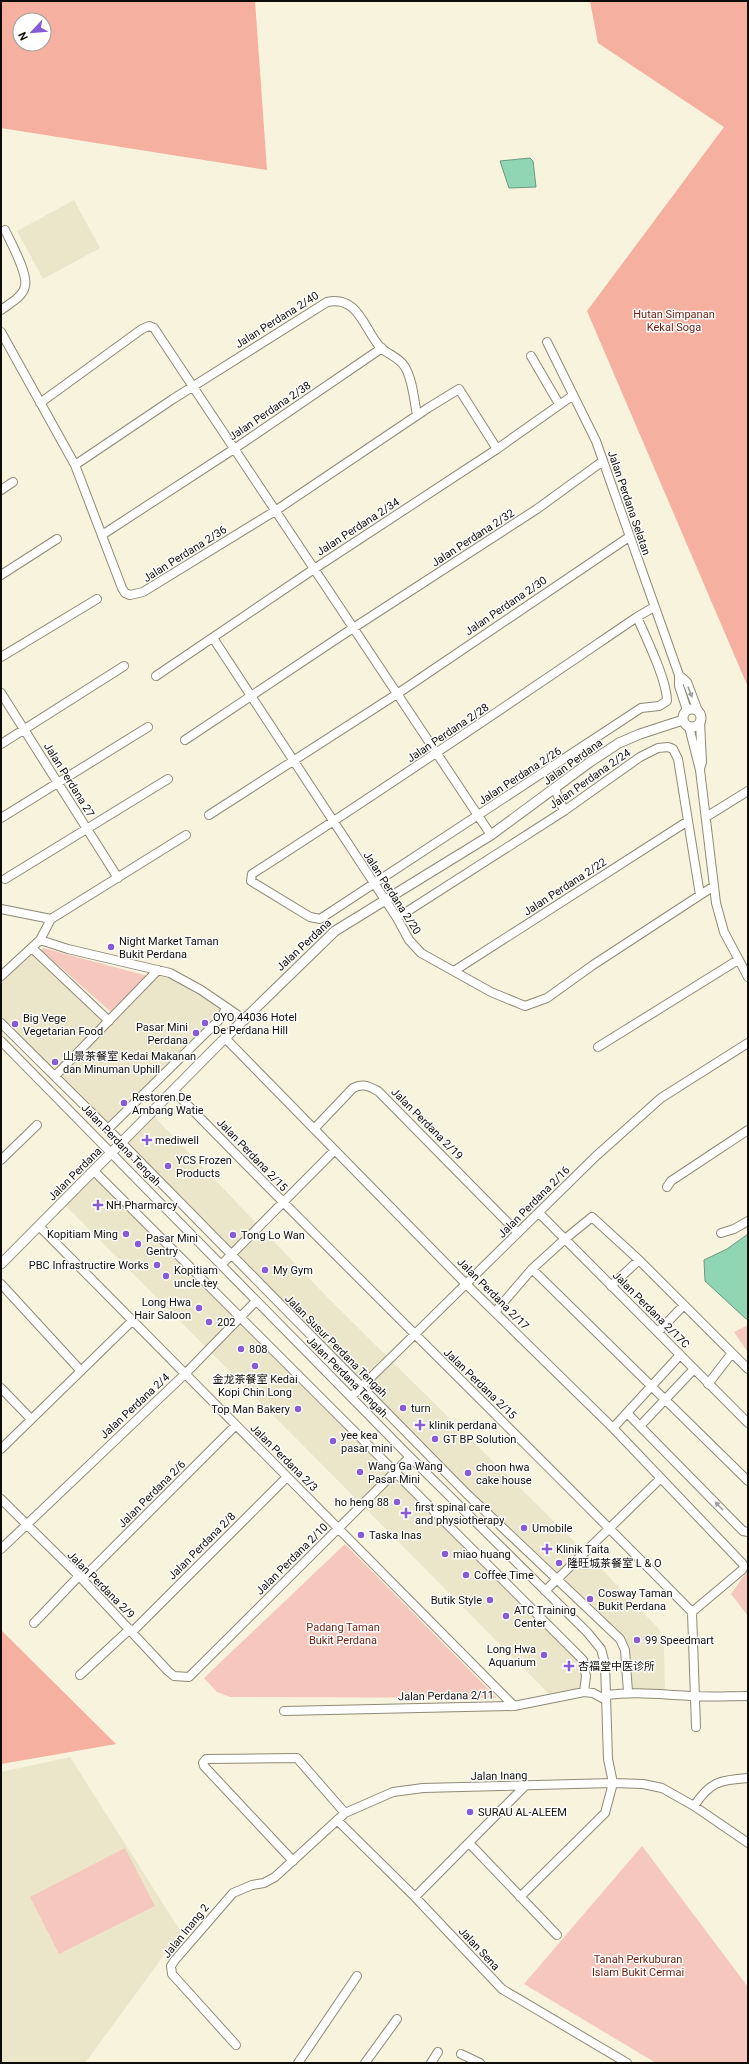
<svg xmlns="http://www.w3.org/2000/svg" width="749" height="2064" viewBox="0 0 749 2064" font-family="Roboto,'Noto Sans SC',sans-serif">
<rect width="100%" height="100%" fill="#f7f3dd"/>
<path fill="#ebe6c9" d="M74,200L100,248L43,279L17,231Z
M32,945L109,1017L156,967L230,1006L108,1133L1,1027V973Z
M148,1110L330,1300L587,1554L660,1630L664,1647L665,1696L625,1695L622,1651L618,1641L354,1383L116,1142Z
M93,1166L401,1472L585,1659L590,1675L589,1695L555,1700L60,1200Z
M70,1757L181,1932L85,2063H1V1772Z"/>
<path fill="#f6c8bd" d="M43,948L148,976L111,1012L41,950Z
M748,1325V1351H747L734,1332Z
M345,1544L497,1698L230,1697L217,1692L204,1678Z
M748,1570V1616L731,1594Z
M642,1846L748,1987V2063H656L524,1984Z
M125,1848L155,1906L59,1954L30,1897Z"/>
<path fill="#f5b0a0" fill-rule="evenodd" d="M1,1H255L267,170L1,128ZM20,20H44V44H20Z
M590,1H748V687L587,311L724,127L598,43Z
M1,1630L115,1743L116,1744L1,1764Z"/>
<path fill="#91d6b4" stroke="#6a9980" d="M530,158L533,161L536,187L509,188L500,161Z
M748,1234V1318L746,1319L705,1281L704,1260L727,1249Z"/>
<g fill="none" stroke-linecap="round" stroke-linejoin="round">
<defs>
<path id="minor" d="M1,310C9,304 23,297 25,286C28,273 11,243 5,230
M1,332L75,465L122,588L125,593L130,595L143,592L275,511L428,408L459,389L497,449
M547,342L596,441L679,675V686L687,710
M531,356L559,404
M40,403L142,329L149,326L154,328L491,835
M75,465L173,399L327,302C359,295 364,330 381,348C389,355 399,357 405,367C413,381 414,400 417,415
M1,490L13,482
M102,535L234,449L382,348
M1,575L57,539
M637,617C646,638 667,680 667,701L659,706L641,708L320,919L310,917L251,881L252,874C382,791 509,704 637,617L654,607
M213,638L397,918L409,940L421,953L491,992L525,1006L547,998L593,965L714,886
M1,657L97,599
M679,675L687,682L698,711
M156,676L314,569L497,449L572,396
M1,693L118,878
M700,722L702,762L700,769
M689,727L700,770L716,903L724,932L748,977
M185,740L344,634L537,509L603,461
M1,744L124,666
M555,789L564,811
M209,815L397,694L629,537
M706,817L748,791
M1,818L148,727
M5,879L168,779
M1,909L51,919L186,835
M397,918L564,811L640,757L658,748L668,747L673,749L678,759L700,895
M40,940L68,949L170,973L201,990L245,1020
M32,948L109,1021
M454,971L688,821
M1,976L40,940L51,919
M1,1023L108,1129L221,1018L226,1008
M225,1038L466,1284L613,1428L742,1563L744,1566L742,1570L692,1612
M1,1041L410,1457L587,1632L601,1649L605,1664L608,1759L613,1783L605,1813L520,1897
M598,1047L738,960
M55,1076L158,970
M173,1090C344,1266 520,1437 692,1612L696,1727
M108,1129L467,1494L620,1639L625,1650L628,1692
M314,1129L353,1088C363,1083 368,1086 378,1091L518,1233
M1,1160L37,1125
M94,1171L583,1660L586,1676L584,1692
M667,1187L671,1181L748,1130
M539,1213L748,1423
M39,1226L514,1706
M721,1233L734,1229L748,1221
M222,1264L335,1150
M532,1269L748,1481
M1,1284L81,1371
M611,1286L639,1260
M495,1312L532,1269L565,1239L592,1217L639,1260L748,1369
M658,1332L684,1305
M708,1384L732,1353
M1,1388L31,1419
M351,1397L595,1157L661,1098L748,1043
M627,1413L743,1531L748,1532
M640,1426L694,1369
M613,1428L680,1355
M1,1449L133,1320
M1,1499L82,1579L168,1671L174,1676L189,1677L410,1457
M1,1549L185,1374L256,1301
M82,1579L236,1425
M545,1591L661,1478
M34,1623L78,1577
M132,1632L287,1477
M80,1675L130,1629
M606,1695C638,1691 664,1695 695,1696C713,1697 730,1696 748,1696
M284,1711L514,1706L584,1692L593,1693L606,1700
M694,1806C710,1782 719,1780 748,1778
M337,1820L415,1897L502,1989L627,2063
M470,1844L557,1935
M293,1861L204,1766L203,1763L206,1759L297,1758L345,1813
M415,1897L524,1787
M236,2045L172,1974L171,1966L175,1960L233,1893L252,1885L264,1883L275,1877L345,1813L393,1792L423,1788L613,1783L643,1784L662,1788L694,1806L748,1843
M461,2054L480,2063
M298,2063L357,1976
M365,2063L397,2019
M431,2063L438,2052"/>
<path id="tertiary" d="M683 718a9 9 0 1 1 18 0a9 9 0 1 1-18 0Z
M1,1264L225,1038L335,931L491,835L590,762L619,743L640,734L683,720"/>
</defs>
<use href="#minor" stroke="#8e8a76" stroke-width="10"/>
<use href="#tertiary" stroke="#8e8a76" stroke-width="11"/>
<use href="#minor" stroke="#fff" stroke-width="8"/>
<use href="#tertiary" stroke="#fff" stroke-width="9"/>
</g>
<defs><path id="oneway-solid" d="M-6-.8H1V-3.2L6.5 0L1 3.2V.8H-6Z"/></defs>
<g fill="#9f9e9b">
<use href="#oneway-solid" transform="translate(690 692) rotate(69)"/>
<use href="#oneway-solid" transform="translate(719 1506) rotate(-134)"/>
</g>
<g fill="#875bd4" stroke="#fff" stroke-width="1.5">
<circle cx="111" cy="947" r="4"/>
<circle cx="205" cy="1023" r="4"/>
<circle cx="15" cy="1024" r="4"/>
<circle cx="196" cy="1033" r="4"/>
<circle cx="55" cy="1062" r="4"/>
<circle cx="124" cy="1103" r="4"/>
<path d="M145 1134h4v4h4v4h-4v4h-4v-4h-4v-4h4z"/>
<circle cx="168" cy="1166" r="4"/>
<path d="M96 1199h4v4h4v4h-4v4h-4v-4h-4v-4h4z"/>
<circle cx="126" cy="1234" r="4"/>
<circle cx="233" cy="1235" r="4"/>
<circle cx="138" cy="1244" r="4"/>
<circle cx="157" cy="1265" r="4"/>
<circle cx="265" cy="1270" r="4"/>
<circle cx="166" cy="1276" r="4"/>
<circle cx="199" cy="1308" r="4"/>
<circle cx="209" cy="1322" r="4"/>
<circle cx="241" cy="1349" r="4"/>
<circle cx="255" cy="1366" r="4"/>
<circle cx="403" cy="1408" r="4"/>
<circle cx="298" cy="1409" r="4"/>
<path d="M418 1419h4v4h4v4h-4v4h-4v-4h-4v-4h4z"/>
<circle cx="435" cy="1439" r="4"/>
<circle cx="333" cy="1441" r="4"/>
<circle cx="360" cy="1472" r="4"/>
<circle cx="468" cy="1473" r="4"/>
<circle cx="397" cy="1502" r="4"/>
<path d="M404 1507h4v4h4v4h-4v4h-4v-4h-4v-4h4z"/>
<circle cx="524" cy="1528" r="4"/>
<circle cx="361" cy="1535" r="4"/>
<path d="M545 1543h4v4h4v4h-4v4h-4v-4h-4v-4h4z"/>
<circle cx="445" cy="1554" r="4"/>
<circle cx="559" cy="1563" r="4"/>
<circle cx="466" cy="1575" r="4"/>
<circle cx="590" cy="1599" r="4"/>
<circle cx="490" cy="1600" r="4"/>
<circle cx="506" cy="1616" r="4"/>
<circle cx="637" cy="1640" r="4"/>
<circle cx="544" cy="1655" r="4"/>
<path d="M567 1660h4v4h4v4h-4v4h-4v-4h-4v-4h4z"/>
<circle cx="470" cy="1812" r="4"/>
</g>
<g text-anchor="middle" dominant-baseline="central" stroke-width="3" stroke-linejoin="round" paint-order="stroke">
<g font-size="11" fill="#6b1c0b" stroke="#fff">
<text x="674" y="314">Hutan Simpanan<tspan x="674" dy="13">Kekal Soga</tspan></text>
<text x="343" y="1627">Padang Taman<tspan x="343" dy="13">Bukit Perdana</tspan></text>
<text x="638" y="1959">Tanah Perkuburan<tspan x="638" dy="13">Islam Bukit Cermai</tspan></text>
</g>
<g font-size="11" fill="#0e0c06" stroke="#fff">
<text transform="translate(277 320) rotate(-32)">Jalan Perdana 2/40</text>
<text transform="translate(270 411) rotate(-34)">Jalan Perdana 2/38</text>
<text transform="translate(629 503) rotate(71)">Jalan Perdana Selatan</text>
<text transform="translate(358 527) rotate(-33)">Jalan Perdana 2/34</text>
<text transform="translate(473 538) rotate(-33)">Jalan Perdana 2/32</text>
<text transform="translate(185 554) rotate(-32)">Jalan Perdana 2/36</text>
<text transform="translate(506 606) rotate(-34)">Jalan Perdana 2/30</text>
<text transform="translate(448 733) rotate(-34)">Jalan Perdana 2/28</text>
<text transform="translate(573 762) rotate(-36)">Jalan Perdana</text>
<text transform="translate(520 776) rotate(-33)">Jalan Perdana 2/26</text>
<text transform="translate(590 779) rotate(-35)">Jalan Perdana 2/24</text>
<text transform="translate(69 780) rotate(58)">Jalan Perdana 27</text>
<text transform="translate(565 887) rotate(-33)">Jalan Perdana 2/22</text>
<text transform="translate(392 893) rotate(57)">Jalan Perdana 2/20</text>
<text transform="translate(304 945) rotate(-43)">Jalan Perdana</text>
<text transform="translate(427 1124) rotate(45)">Jalan Perdana 2/19</text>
<text transform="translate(121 1145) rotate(46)">Jalan Perdana Tengah</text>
<text transform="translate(252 1155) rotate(46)">Jalan Perdana 2/15</text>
<text transform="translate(75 1174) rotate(-45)">Jalan Perdana</text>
<text transform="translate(534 1202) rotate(-45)">Jalan Perdana 2/16</text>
<text transform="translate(493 1294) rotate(45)">Jalan Perdana 2/17</text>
<text transform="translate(651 1310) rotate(45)">Jalan Perdana 2/17C</text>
<text transform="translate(336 1346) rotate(45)">Jalan Susur Perdana Tengah</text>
<text transform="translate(347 1377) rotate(45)">Jalan Perdana Tengah</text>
<text transform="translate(480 1384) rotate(44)">Jalan Perdana 2/15</text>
<text transform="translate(135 1406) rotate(-43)">Jalan Perdana 2/4</text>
<text transform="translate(284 1458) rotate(45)">Jalan Perdana 2/3</text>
<text transform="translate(152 1494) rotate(-45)">Jalan Perdana 2/6</text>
<text transform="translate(202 1546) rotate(-45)">Jalan Perdana 2/8</text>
<text transform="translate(292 1559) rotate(-45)">Jalan Perdana 2/10</text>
<text transform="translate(101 1585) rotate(45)">Jalan Perdana 2/9</text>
<text transform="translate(446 1696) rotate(-1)">Jalan Perdana 2/11</text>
<text transform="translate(499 1776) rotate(-1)">Jalan Inang</text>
<text transform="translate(186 1931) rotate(-51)">Jalan Inang 2</text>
<text transform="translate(479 1949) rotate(47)">Jalan Sena</text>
</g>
<g font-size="11" fill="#0e0c06" stroke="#fff" text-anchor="start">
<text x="119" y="941">Night Market Taman<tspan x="119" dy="13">Bukit Perdana</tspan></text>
<text x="213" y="1017">OYO 44036 Hotel<tspan x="213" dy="13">De Perdana Hill</tspan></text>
<text x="23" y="1018">Big Vege<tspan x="23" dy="13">Vegetarian Food</tspan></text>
<text x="188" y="1027" text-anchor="end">Pasar Mini<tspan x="188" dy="13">Perdana</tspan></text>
<text x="63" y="1056">山景茶餐室 Kedai Makanan<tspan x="63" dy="13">dan Minuman Uphill</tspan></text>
<text x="132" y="1097">Restoren De<tspan x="132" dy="13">Ambang Watie</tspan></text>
<text x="155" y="1140">mediwell</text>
<text x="176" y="1160">YCS Frozen<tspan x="176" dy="13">Products</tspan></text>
<text x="106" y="1205">NH Pharmarcy</text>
<text x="118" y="1234" text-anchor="end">Kopitiam Ming</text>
<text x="241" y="1235">Tong Lo Wan</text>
<text x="146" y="1238">Pasar Mini<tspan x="146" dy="13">Gentry</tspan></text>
<text x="149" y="1265" text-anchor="end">PBC Infrastructire Works</text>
<text x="174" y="1270">Kopitiam<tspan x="174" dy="13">uncle tey</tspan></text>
<text x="273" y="1270">My Gym</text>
<text x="191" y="1302" text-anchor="end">Long Hwa<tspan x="191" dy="13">Hair Saloon</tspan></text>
<text x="217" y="1322">202</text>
<text x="249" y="1349">808</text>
<text x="255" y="1379" text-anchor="middle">金龙茶餐室 Kedai<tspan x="255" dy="13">Kopi Chin Long</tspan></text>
<text x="411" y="1408">turn</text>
<text x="290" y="1409" text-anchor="end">Top Man Bakery</text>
<text x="429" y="1425">klinik perdana</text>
<text x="341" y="1435">yee kea<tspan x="341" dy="13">pasar mini</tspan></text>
<text x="443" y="1439">GT BP Solution</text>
<text x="368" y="1466">Wang Ga Wang<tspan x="368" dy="13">Pasar Mini</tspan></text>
<text x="476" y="1467">choon hwa<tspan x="476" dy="13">cake house</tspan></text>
<text x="389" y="1502" text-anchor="end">ho heng 88</text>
<text x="415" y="1507">first spinal care<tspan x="415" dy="13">and physiotherapy</tspan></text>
<text x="532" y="1528">Umobile</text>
<text x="369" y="1535">Taska Inas</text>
<text x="556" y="1549">Klinik Taita</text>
<text x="453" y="1554">miao huang</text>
<text x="567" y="1563">隆旺城茶餐室 L &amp; O</text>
<text x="474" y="1575">Coffee Time</text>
<text x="598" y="1593">Cosway Taman<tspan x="598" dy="13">Bukit Perdana</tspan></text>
<text x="482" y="1600" text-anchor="end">Butik Style</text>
<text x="514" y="1610">ATC Training<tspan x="514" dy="13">Center</tspan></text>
<text x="645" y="1640">99 Speedmart</text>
<text x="536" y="1649" text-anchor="end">Long Hwa<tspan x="536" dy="13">Aquarium</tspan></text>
<text x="578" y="1666">杏福堂中医诊所</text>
<text x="478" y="1812">SURAU AL-ALEEM</text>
</g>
</g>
<rect width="749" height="2064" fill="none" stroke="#0e0c06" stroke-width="4"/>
<g transform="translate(32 32) rotate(244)"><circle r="19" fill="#ffffff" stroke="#9f9e9b"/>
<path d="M0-3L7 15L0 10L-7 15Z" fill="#875bd4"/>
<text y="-6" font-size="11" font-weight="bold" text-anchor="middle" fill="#0e0c06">N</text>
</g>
</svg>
